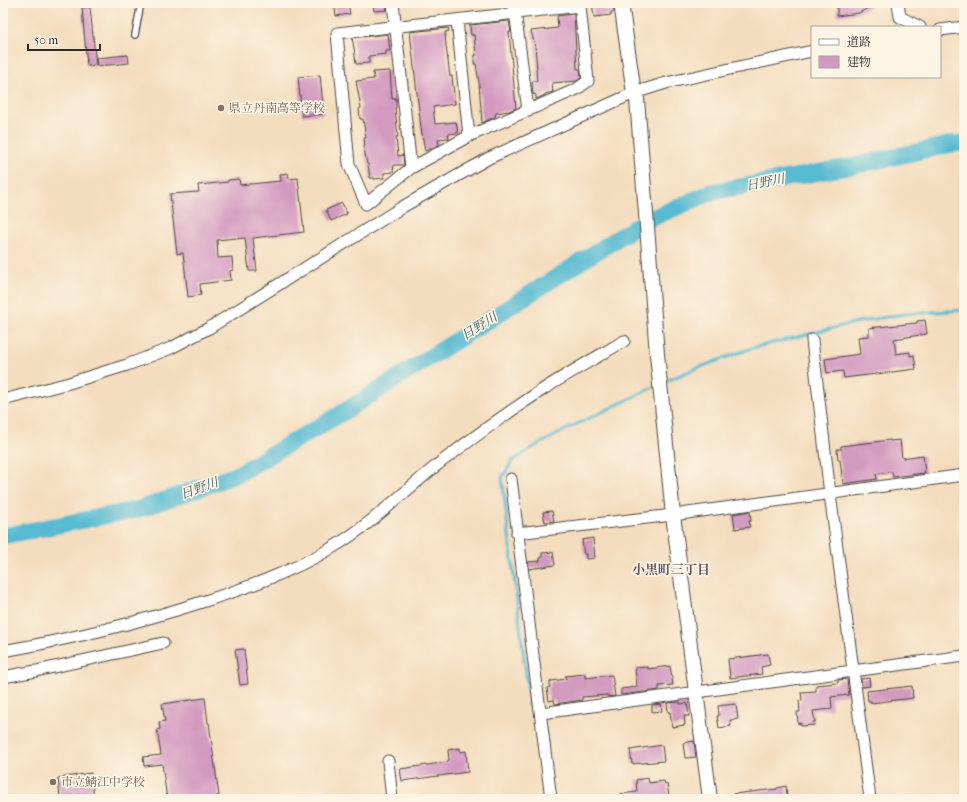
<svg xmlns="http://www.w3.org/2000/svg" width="967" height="802" viewBox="0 0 967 802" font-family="'IM FELL French Canon','Noto Serif JP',serif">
<rect width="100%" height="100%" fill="#fcf5e5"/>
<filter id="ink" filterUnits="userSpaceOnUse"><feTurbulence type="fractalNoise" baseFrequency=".025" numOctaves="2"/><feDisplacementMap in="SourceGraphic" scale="8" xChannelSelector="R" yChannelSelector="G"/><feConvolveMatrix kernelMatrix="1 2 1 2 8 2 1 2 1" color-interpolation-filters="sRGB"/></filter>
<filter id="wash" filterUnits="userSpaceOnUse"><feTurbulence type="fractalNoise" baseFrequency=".012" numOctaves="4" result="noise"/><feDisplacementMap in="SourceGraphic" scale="16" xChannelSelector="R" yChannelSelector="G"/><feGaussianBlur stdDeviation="0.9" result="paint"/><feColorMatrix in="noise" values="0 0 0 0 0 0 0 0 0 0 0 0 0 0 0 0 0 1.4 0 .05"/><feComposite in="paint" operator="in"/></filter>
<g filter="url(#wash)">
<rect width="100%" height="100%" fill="#f4ddbe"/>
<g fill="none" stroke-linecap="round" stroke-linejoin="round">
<path stroke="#54bad2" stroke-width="3" d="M664,382L692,370L752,348L858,322L904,314L964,310
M528,705L529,699L502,478L512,461L534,447L573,426L656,386"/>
<path stroke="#54bad2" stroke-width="17" d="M3,536L140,509L236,475L342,413L645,221L712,192L853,166L952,144L964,143"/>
</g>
<g id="blocks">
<path fill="#d39ac0" d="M334,3H348L350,14L336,16Z
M373,3H386L387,10L374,11Z
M592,3L613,4L614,12H611V15L594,17Z
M839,3H877L859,13L837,16V7H839Z
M90,7L96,65L87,66L82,8Z
M574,14L577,69H580L581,78L577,81L552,83L553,92L545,94V95L536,99V95L533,94L532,84L533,81H537L536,69H537L535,46L531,31L558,28L557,16Z
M509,21L511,32H509L516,108L509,111L496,113L495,117L482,123L479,83L476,64H474V56H476L474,35H471L470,25Z
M448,28L449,31L445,32L446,46L450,76H452L455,104L433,107L435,124L456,122L458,133L448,134L449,138L438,139L439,145L425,151L421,128L410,32Z
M388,34L390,51H386V54L369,56V63L356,64L354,48L352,38Z
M128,55L129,63L97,66L96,58Z
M390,71L392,99L396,98V108H395L398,137H396L398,156L403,155L404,165H394L393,172L384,173V178L374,179V178H370L368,164H367L365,154L364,146H365L364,138H366L363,119H360L359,109L361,108L356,81L374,79L373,72Z
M320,75L324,114L302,116L298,77Z
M288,173L289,179L298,178L304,232L253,238L257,271H249L245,238L236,239V238L217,240L218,258L232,257L233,270L230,271L231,280L200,284L201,295L188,297L183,253L177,254L170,194L199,192L198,185L228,182V180L239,179L240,185L281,181L280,174Z
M342,203L347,214L331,221L326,210Z
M925,320L927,334L894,339L896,354L910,352V356L914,355L916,369L844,378L843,371L827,373L825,359L860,354L858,337L869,336V328L917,323V321Z
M890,440V441L900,440L902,458L923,455L925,473L893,477L892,472L876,474L877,479L843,484L840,460H838L837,449H841V446Z
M552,511L554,521L545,522L543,512Z
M750,511L751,521H749L750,527L735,529L733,514Z
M593,538L595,558L586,559V554H584L582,540Z
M553,552L555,565L529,569L528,562L540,561V558H542V553Z
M244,649L248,684L240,685L235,650Z
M768,654L770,665L761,667L762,674L730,678L728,659Z
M670,666L673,685L659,686V690L621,695V689L637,687L635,668L648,667V669Z
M585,674V678L612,675L615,696L608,697V695L582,697V700L555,704L554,700L549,701L547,688L550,687V682H551V681L566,679L565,676Z
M869,678L870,686L862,687L861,679Z
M847,679L849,695L831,697L832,709L813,711L815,722H813L814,725L801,726V723L798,724L797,712H800L799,701L802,700L801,692L816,691V685L838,683V680Z
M912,686L913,698L871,703V701H868L867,691Z
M205,698L208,723H209L219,796H216V799H167L162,764L144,766L143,757L161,755L157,730L160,729L159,722L165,721L162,704Z
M680,702V704L687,703L689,716H684L685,725L672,727L670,712H668L667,703Z
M661,704L662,711L652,712V705Z
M736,704L738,719L730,720L731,726L719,728L717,716H719L718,706Z
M694,741L696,757L685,758L683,743Z
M662,745L664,761L632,764L630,750Z
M460,748V752L466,751L468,772L402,781L400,769L448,762V760H449L448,750Z
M91,773L94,799H87L86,794L60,797L58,778Z
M648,778L649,783L664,781L665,784H667L669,796L651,799H620V794L637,792L636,780Z
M786,786L787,796L774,797L775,799H734L733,794L777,789V788Z"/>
</g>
</g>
<g filter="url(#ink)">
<use href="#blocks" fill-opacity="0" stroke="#494641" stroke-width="1"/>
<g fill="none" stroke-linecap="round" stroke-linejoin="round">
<defs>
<path id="service" d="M135,35L141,3"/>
<path id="minor" d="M393,3L411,168
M514,3L528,111
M898,3L900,17L920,27
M580,6L588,81L577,89L469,136L411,168L366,204L349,164L337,33Z
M457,20L469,136
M940,30L964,27
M812,340L830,494L870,799
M3,400L69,383L127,365L171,348L209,328L404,206L489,158L634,93L666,83L812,51
M511,479L551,799
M517,533L673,515L964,475
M3,651C71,639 137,623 202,602C246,588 289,573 330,549C370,526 404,491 441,462C474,437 507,413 542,390C569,373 597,357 624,341
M3,677L36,671L163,643
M541,713L964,656
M388,761L392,799"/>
<path id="tertiary" d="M621,3L634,93L637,99L657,354L673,515L710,799"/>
</defs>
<use href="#service" stroke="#494641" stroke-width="8"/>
<use href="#minor" stroke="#494641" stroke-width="13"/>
<use href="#tertiary" stroke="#494641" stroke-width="16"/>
<use href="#service" stroke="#fff" stroke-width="5.5"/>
<use href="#minor" stroke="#fff" stroke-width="11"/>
<use href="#tertiary" stroke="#fff" stroke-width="14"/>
</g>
</g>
<g fill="#8d6e63" stroke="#fcf5e5" stroke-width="1.5">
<circle cx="221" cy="108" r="4"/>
<circle cx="53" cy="782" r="4"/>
</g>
<g text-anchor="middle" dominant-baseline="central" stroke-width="3.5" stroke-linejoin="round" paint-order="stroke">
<g font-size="12" fill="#785e54" stroke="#fcf5e5" text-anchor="start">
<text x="229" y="108">県立丹南高等学校</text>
<text x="61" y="782">市立鯖江中学校</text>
</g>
<g font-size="13" font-style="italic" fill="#395d65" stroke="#fcf5e5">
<text transform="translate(765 182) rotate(-11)">日野川</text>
<text transform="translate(479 326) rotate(-32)">日野川</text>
<text transform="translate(199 488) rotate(-20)">日野川</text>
</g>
<g font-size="13" font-weight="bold" fill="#66525f" stroke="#fcf5e5">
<text x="671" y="569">小黒町三丁目</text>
</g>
</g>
<rect width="967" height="802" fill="none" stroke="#fcf5e5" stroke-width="16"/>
<rect x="811" y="26" width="130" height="52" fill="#fcf5e5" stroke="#a8a49b"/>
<rect x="819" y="39" width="20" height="6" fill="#ffffff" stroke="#a8a49b"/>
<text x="847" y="46" font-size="12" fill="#2b2b2b">道路</text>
<rect x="819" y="56" width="20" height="12" fill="#d39ac0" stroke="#a8a49b"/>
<text x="847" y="66" font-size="12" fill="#2b2b2b">建物</text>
<path d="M28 44v6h72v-6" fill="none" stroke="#2b2b2b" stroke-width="2"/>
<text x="34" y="44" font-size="12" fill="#2b2b2b" stroke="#fcf5e5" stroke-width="3" paint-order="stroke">50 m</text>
</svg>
